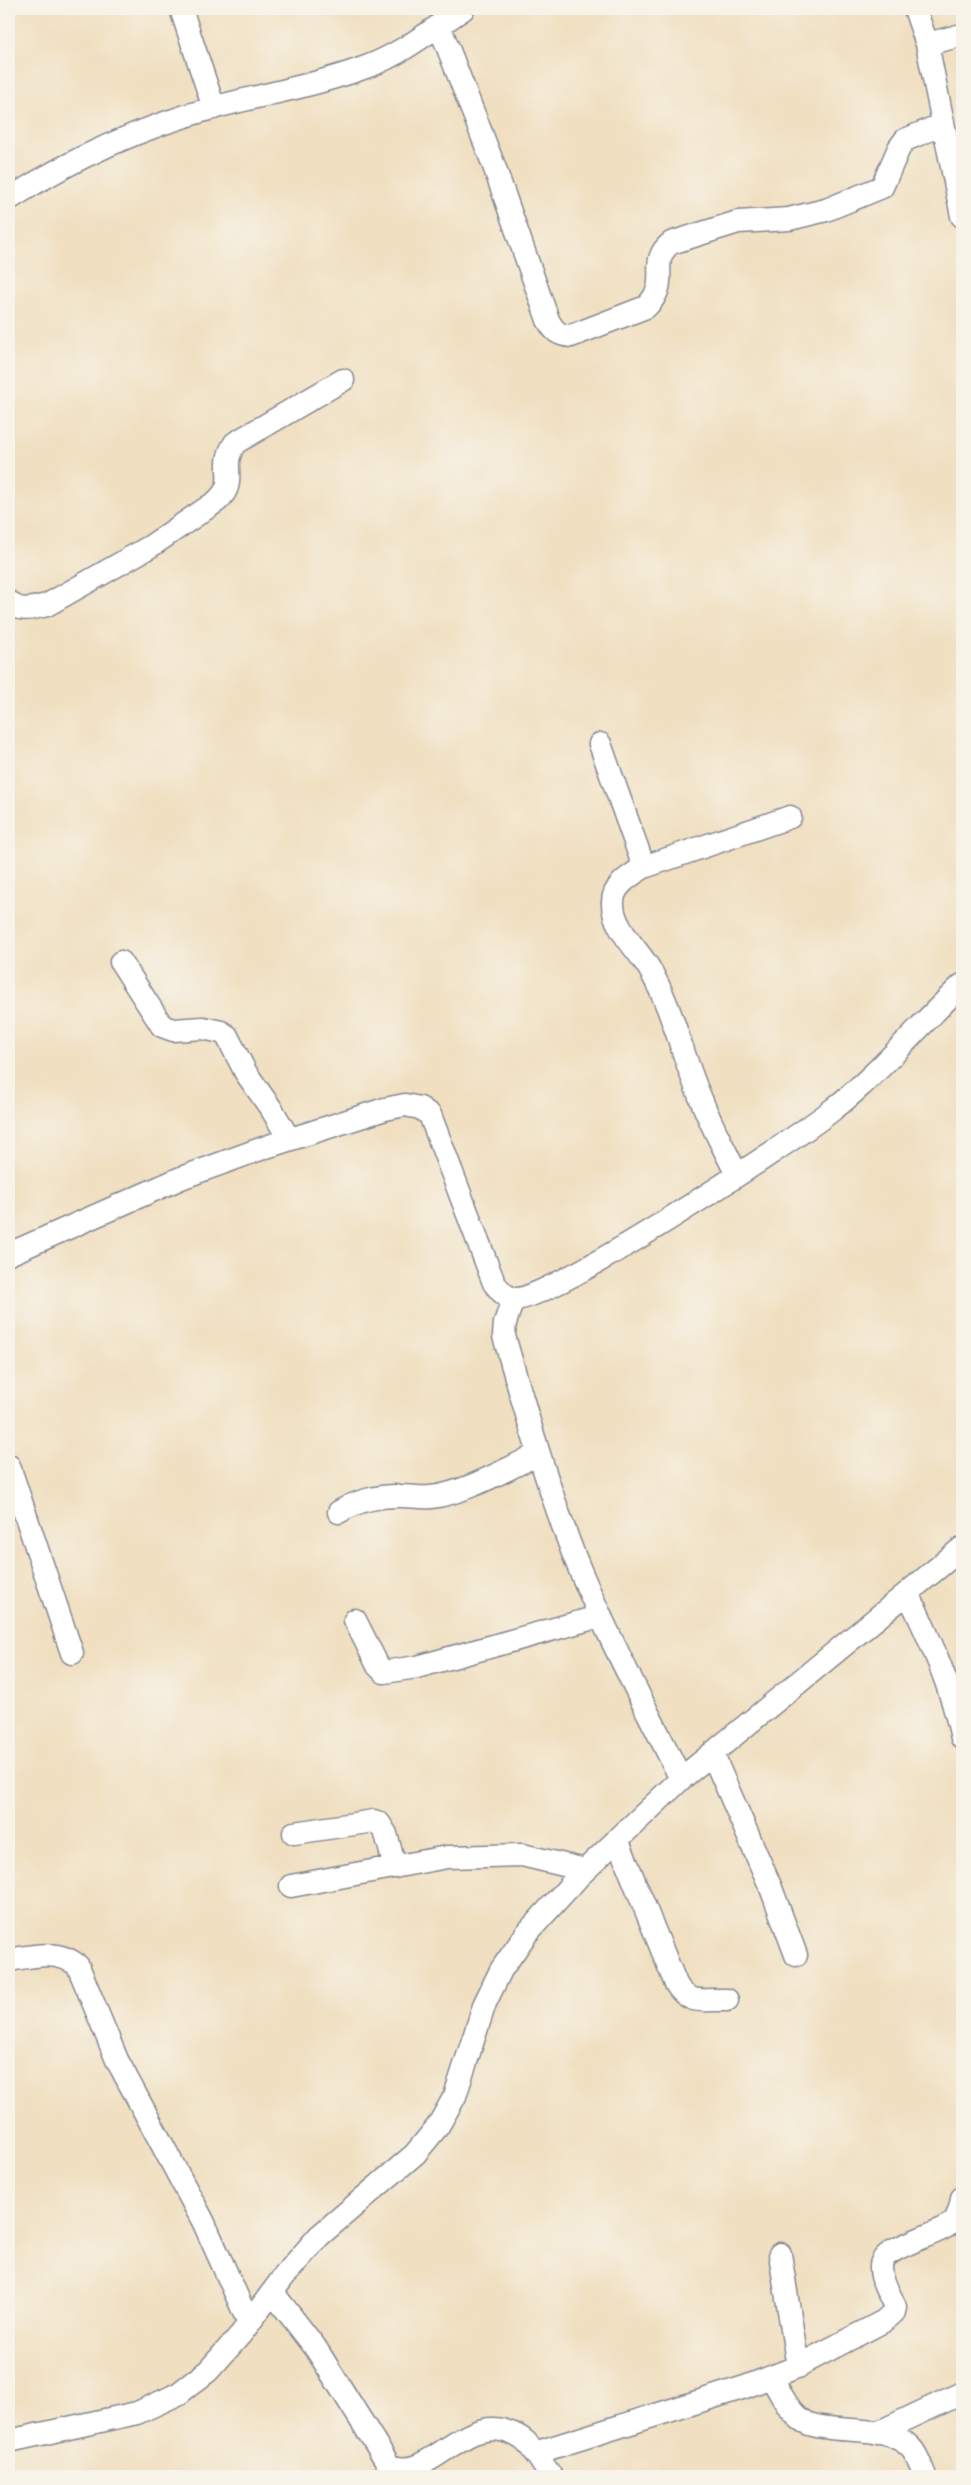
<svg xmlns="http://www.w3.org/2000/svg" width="971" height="2485" viewBox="0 0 971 2485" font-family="Itim,sans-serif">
<rect width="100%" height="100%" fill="#f7f3e8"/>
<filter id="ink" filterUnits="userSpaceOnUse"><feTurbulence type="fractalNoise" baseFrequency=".02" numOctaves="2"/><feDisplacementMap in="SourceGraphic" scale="10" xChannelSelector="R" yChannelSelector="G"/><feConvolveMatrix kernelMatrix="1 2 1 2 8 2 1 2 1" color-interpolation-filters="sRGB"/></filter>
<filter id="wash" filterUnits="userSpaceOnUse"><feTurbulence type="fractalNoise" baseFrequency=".0096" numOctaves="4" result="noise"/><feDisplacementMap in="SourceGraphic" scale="20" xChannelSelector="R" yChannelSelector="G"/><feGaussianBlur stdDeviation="1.12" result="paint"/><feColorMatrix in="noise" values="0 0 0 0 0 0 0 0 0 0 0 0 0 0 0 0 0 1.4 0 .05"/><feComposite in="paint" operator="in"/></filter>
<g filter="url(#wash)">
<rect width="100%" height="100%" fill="#f0dfc0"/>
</g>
<g filter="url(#ink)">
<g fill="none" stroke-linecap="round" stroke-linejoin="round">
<defs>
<path id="street" d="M181,9L214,108
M915,9L927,44L962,216
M439,25L494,166L548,320C554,331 558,335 571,336L646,307C673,281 646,263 671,243L738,222L789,219L826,210L882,187L899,148L905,140L943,124
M927,44L962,35
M9,199C73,158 142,127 216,107C265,94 317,85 366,67C400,55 433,29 463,9
M9,602C20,613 33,608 47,605L151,546L217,501C240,480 218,468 235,443L343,380
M600,744L644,867
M121,962L162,1026L173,1030L203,1028L221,1032L227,1036L246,1073L272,1110L289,1139
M737,1175C725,1150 711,1125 701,1099C682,1056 673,1009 649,968C637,948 612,927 613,902C613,885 632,875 644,867L790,817
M9,1254L181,1178L266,1147L385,1109L405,1105L420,1108L430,1115L494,1283C499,1289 505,1298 514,1299C548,1303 793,1141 831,1111C879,1074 918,1026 962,985
M513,1299L505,1323L504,1336C525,1409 546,1482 573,1553C604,1630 644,1704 681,1779
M9,1466L72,1653
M339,1512C356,1501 380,1495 401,1496C411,1496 422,1498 431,1497C463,1494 509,1468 538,1454
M908,1593C931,1642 951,1685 962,1738
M355,1620L378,1666L384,1672L417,1667L601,1616
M712,1753L771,1888L796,1955
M294,1833L374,1821L379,1823L386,1834L395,1867
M617,1839L676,1984C689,2006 704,1999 727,2000
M291,1886L447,1857L522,1855L585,1870
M9,1960C31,1956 60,1949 78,1966L117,2060L203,2221L249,2323
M780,2254L798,2367
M273,2293L315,2347L389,2465C426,2485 461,2417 505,2431C512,2433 521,2437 526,2442C536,2452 543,2465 551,2476
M771,2377C781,2393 790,2417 809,2424C837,2434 886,2424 909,2446C917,2453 921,2467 925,2476
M877,2433L962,2393
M9,2441L137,2413L178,2394L208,2371L241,2334L285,2275L319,2236L415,2154L438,2126L455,2096L485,2003L501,1970L527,1933L579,1876L681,1779L962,1548
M535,2453L745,2387L792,2369L884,2321L894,2312L895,2307C890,2294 880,2280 881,2266C881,2246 941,2236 955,2220C959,2214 961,2205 962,2198"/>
</defs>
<use href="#street" stroke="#86878f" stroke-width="25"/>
<use href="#street" stroke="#fff" stroke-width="22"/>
</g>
</g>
<rect width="971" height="2485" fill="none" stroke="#f7f3e8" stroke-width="30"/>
</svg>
